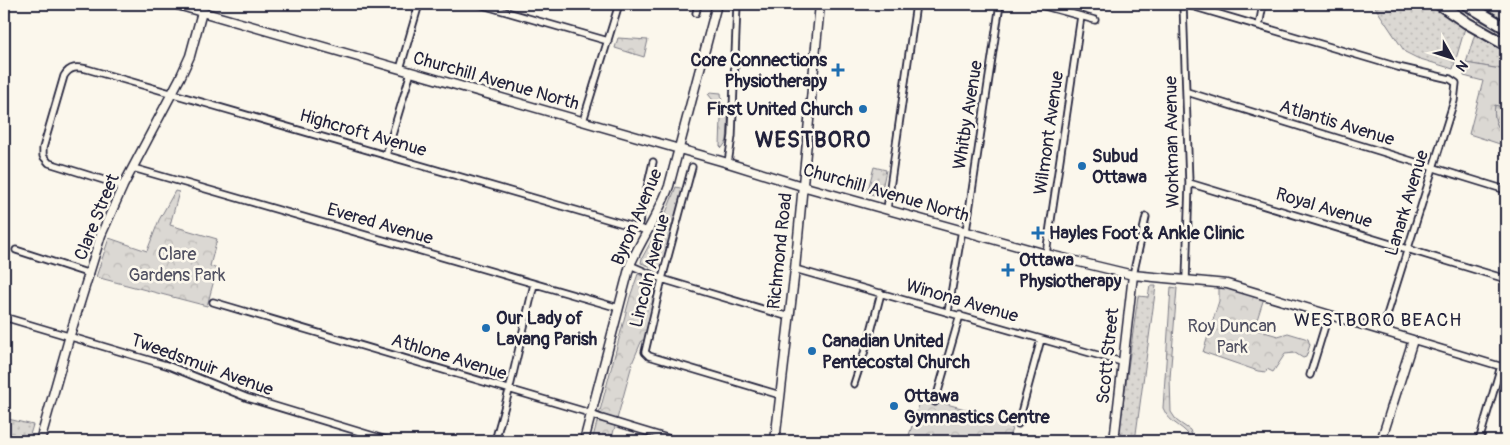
<svg xmlns="http://www.w3.org/2000/svg" width="1510" height="445" viewBox="0 0 1510 445" font-family="Pangolin,sans-serif">
<defs>
<pattern id="grass-dots" width="8" height="8" patternUnits="userSpaceOnUse" patternTransform="scale(1.25)"><rect width="8" height="8" fill="#dbd8d3"/><path d="M2 2h.1M6 6h.1" fill="none" stroke="#bcb9b6" stroke-width="1.8" stroke-linecap="round"/></pattern>
<pattern id="forest-crowns" width="20" height="18" patternUnits="userSpaceOnUse" patternTransform="scale(1.25)"><rect width="20" height="18" fill="#dbd8d3"/><path d="M2 6a3 3 0 1 1 6 0M12 15a3 3 0 1 1 6 0" fill="none" stroke="#bcb9b6"/></pattern>
</defs>
<rect width="100%" height="100%" fill="#fbf7ec"/>
<filter id="ink" filterUnits="userSpaceOnUse"><feTurbulence type="fractalNoise" baseFrequency=".02" numOctaves="2"/><feDisplacementMap in="SourceGraphic" scale="10" xChannelSelector="R" yChannelSelector="G"/><feConvolveMatrix kernelMatrix="1 2 1 2 8 2 1 2 1" color-interpolation-filters="sRGB"/></filter>
<g filter="url(#ink)">
<path fill="url(#grass-dots)" stroke="#7e7d87" d="M1373,4H1472L1453,69L1417,58L1405,52Z
M1484,4H1506V70L1466,63Z
M1495,105L1506,108V136C1496,128 1493,117 1495,105Z
M874,167L886,170L881,194L878,196L867,193Z
M1150,286H1156L1135,441H1118L1138,296L1148,297Z
M4,418L33,425L28,441H4Z"/>
<path fill="url(#forest-crowns)" stroke="#7e7d87" d="M618,38L648,40L644,57L615,48Z
M1466,63L1506,70V108L1495,105C1493,117 1496,128 1506,136V146L1469,134L1483,81L1464,76Z
M710,92L721,93L722,103L729,107L727,141L722,148L720,146L721,118L717,105L708,94Z
M676,187L684,189L660,270L641,263L642,258L664,218Z
M175,191L179,192L170,225L217,239L210,266L217,269L207,306L96,277L109,238L147,251L159,220Z
M638,274L655,282L657,285L647,342L642,340L633,361L611,441H592L630,297Z
M1219,286L1264,298L1254,329L1278,336L1288,333L1308,339L1310,345L1306,357L1303,358L1295,353L1285,354L1273,372L1267,369L1266,372L1258,371L1203,352L1219,301Z
M1171,287L1177,288L1170,378L1171,412L1177,421L1190,430L1194,441H1192C1186,425 1170,426 1163,408Z
M922,396L939,402L1014,422L1008,441H907Z"/>
<g fill="none" stroke-linecap="round" stroke-linejoin="round">
<defs>
<path id="street" d="M479,4L608,41
M1037,4L1095,20
M1183,4L1189,183L1186,280
M1185,4L1398,67L1450,79L1456,83L1454,101L1382,331
M696,13L698,4
M1259,26L1263,4
M400,69L419,4
M1187,92L1506,190
M583,121L619,4
M386,155L411,72
M728,163L732,136L737,4
M692,167L662,279L645,352L649,356L780,395
M133,168L619,308
M1189,183L1506,279
M123,186L49,163L43,156V148L64,76C70,66 77,67 87,69L648,231
M887,209L916,4
M638,227L653,162
M966,231L1000,4
M16,250L90,274
M1046,254L1081,16
M630,265L662,279L789,317
M795,269L1122,362
M1133,275L1146,217
M213,302L583,411L601,418L677,441
M948,312L962,230
M4,317L169,366L248,398L390,441
M1413,340L1506,368
M1310,375L1328,316
M854,384L870,335L881,293
M935,402L960,315
M1018,424L1041,339
M495,441L509,391L534,284
M1479,441L1501,366"/>
<path id="secondary" d="M174,4L728,163L802,186L1046,254L1133,275L1227,284L1413,340L1381,441
M40,441L70,335L101,235L123,186L180,78L190,56L202,12
M584,441L630,265C642,238 659,214 669,186L717,4
M775,441L795,269L820,4
M1114,441L1133,275"/>
<path id="highway" d="M1439,4L1467,23L1506,45
M1466,4L1506,28"/>
</defs>
<use href="#street" stroke="#22223b" stroke-width="9"/>
<use href="#secondary" stroke="#22223b" stroke-width="11"/>
<use href="#highway" stroke="#22223b" stroke-width="14"/>
<use href="#street" stroke="#fbf7ec" stroke-width="5.5"/>
<use href="#secondary" stroke="#fbf7ec" stroke-width="8"/>
<use href="#highway" stroke="#fbf7ec" stroke-width="10"/>
</g>
</g>
<g fill="#1f6fb2" stroke="#fbf7ec" stroke-width="2">
<path d="M835.5 62.5h5v5h5v5h-5v5h-5v-5h-5v-5h5z"/>
<circle cx="863" cy="109" r="5"/>
<circle cx="1082" cy="166" r="5"/>
<path d="M1035.5 225.5h5v5h5v5h-5v5h-5v-5h-5v-5h5z"/>
<path d="M1005.5 262.5h5v5h5v5h-5v5h-5v-5h-5v-5h5z"/>
<circle cx="486" cy="328" r="5"/>
<circle cx="812" cy="351" r="5"/>
<circle cx="894" cy="406" r="5"/>
</g>
<g text-anchor="middle" dominant-baseline="central" stroke-width="5" stroke-linejoin="round" paint-order="stroke">
<g font-size="18" font-weight="bold" fill="#22223b" stroke="#fbf7ec" text-anchor="start">
<text x="827" y="60" text-anchor="end">Core Connections<tspan x="827" dy="21">Physiotherapy</tspan></text>
<text x="853" y="109" text-anchor="end">First United Church</text>
<text x="1092" y="156">Subud<tspan x="1092" dy="21">Ottawa</tspan></text>
<text x="1049" y="233">Hayles Foot &amp; Ankle Clinic</text>
<text x="1019" y="260">Ottawa<tspan x="1019" dy="21">Physiotherapy</tspan></text>
<text x="496" y="318">Our Lady of<tspan x="496" dy="21">Lavang Parish</tspan></text>
<text x="822" y="341">Canadian United<tspan x="822" dy="21">Pentecostal Church</tspan></text>
<text x="904" y="396">Ottawa<tspan x="904" dy="21">Gymnastics Centre</tspan></text>
</g>
<g font-size="18" fill="#22223b" stroke="#fbf7ec">
<text transform="translate(496 81) rotate(16)">Churchill Avenue North</text>
<text transform="translate(968 115) rotate(-81)">Whitby Avenue</text>
<text transform="translate(1337 123) rotate(17)">Atlantis Avenue</text>
<text transform="translate(363 133) rotate(16)">Highcroft Avenue</text>
<text transform="translate(1049 133) rotate(-82)">Wilmont Avenue</text>
<text transform="translate(1172 142) rotate(-91)">Workman Avenue</text>
<text transform="translate(886 193) rotate(16)">Churchill Avenue North</text>
<text transform="translate(1407 203) rotate(-73)">Lanark Avenue</text>
<text transform="translate(1324 208) rotate(17)">Royal Avenue</text>
<text transform="translate(97 217) rotate(-68)">Clare Street</text>
<text transform="translate(637 217) rotate(-67)">Byron Avenue</text>
<text transform="translate(380 224) rotate(16)">Evered Avenue</text>
<text transform="translate(780 251) rotate(-84)">Richmond Road</text>
<text transform="translate(650 271) rotate(-76)">Lincoln Avenue</text>
<text transform="translate(962 301) rotate(16)">Winona Avenue</text>
<text transform="translate(1108 356) rotate(-84)">Scott Street</text>
<text transform="translate(449 357) rotate(17)">Athlone Avenue</text>
<text transform="translate(202 365) rotate(20)">Tweedsmuir Avenue</text>
</g>
<g font-size="18" fill="#505061" stroke="#fbf7ec">
<text x="177" y="254">Clare<tspan x="177" dy="21">Gardens Park</tspan></text>
<text x="1232" y="326">Roy Duncan<tspan x="1232" dy="21">Park</tspan></text>
</g>
<g font-size="19" letter-spacing="1" fill="#22223b" stroke="#fbf7ec">
<text x="1378" y="320">WESTBORO BEACH</text>
</g>
<g font-size="22" font-weight="bold" letter-spacing="1" fill="#22223b" stroke="#fbf7ec">
<text x="813" y="140">WESTBORO</text>
</g>
</g>
<rect width="1510" height="445" fill="none" stroke="#fbf7ec" stroke-width="20"/>
<rect x="10" y="10" width="1490" height="425" fill="none" stroke="#22223b" stroke-width="2" filter="url(#ink)"/>
<g transform="translate(1452 58) rotate(129)" stroke="#fbf7ec" stroke-width="4" paint-order="stroke">
<path d="M0-4L9 19L0 12L-9 19Z" fill="#22223b"/>
<text y="-8" font-size="14" font-weight="bold" text-anchor="middle" fill="#22223b">N</text>
</g>
</svg>
